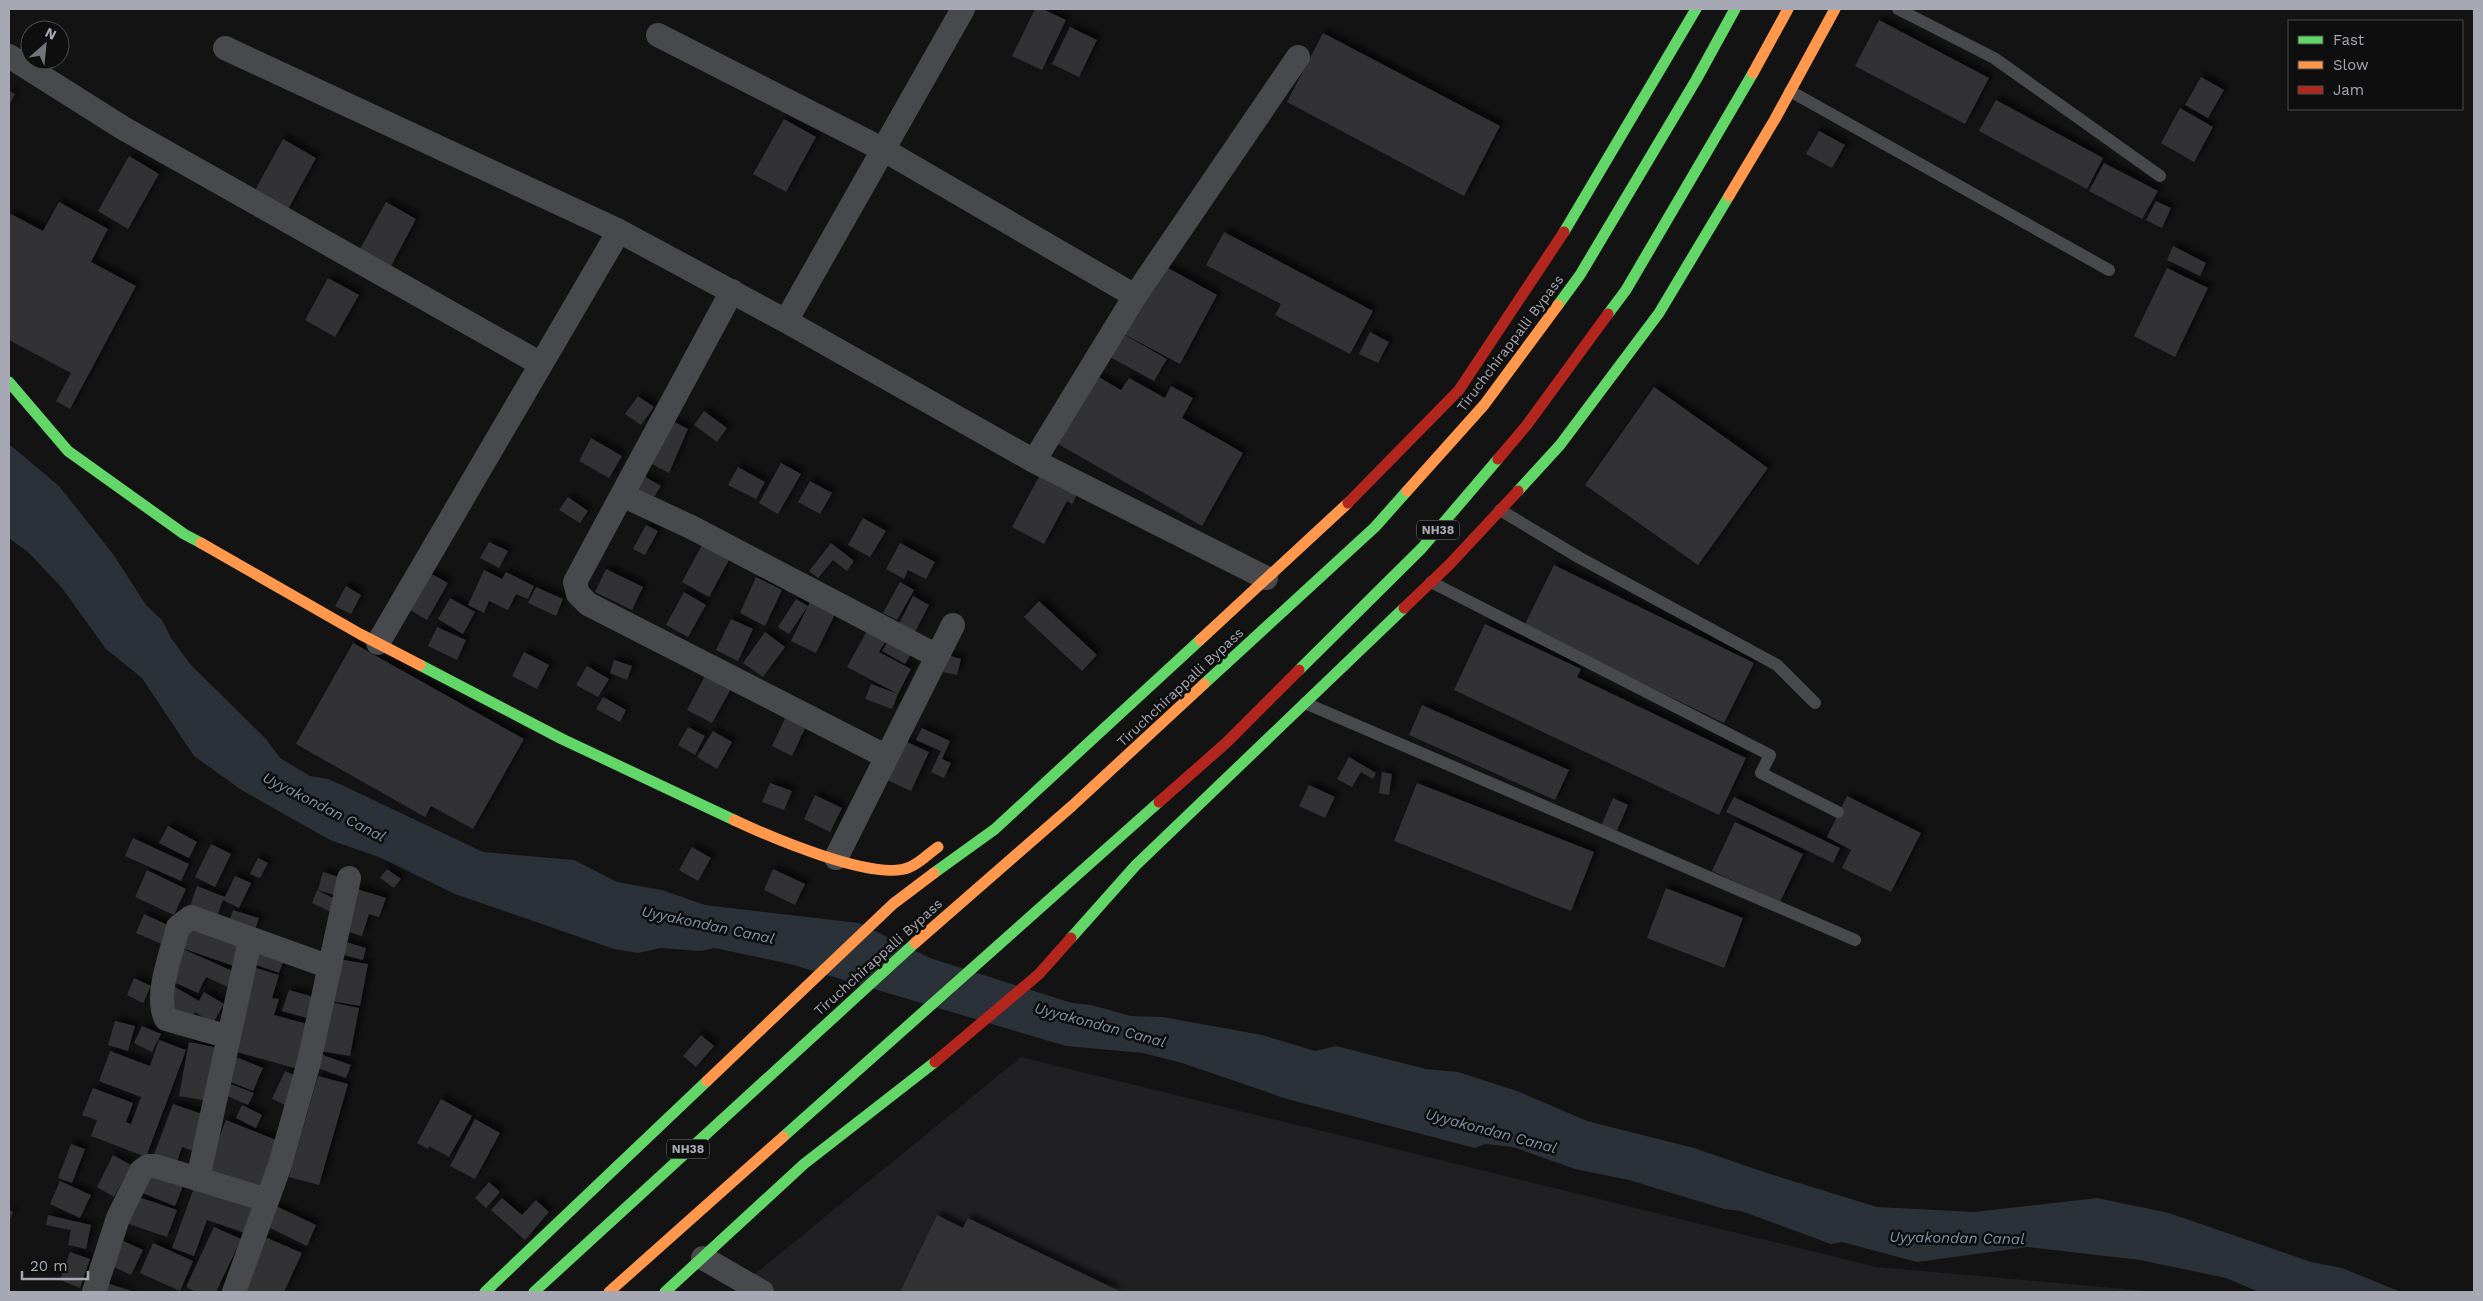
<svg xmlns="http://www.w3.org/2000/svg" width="2483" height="1301" viewBox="0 0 2483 1301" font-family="'Work Sans',sans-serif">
<defs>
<filter id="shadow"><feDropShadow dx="4.5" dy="-4.5" stdDeviation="2.5" flood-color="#0009"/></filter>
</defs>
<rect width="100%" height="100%" fill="#131314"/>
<path fill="#202022" d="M1021,1057L1876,1267L2160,1292H733Z"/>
<path fill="#2b3138" d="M9,444L59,486L113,554L146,605L162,620L171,638L191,665L266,739L280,758L310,776L328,779L346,787L483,852L574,860L617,882L662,890L705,905L859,923L930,958L1072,1003L1091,1005L1131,1016L1163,1017L1262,1035L1315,1051L1336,1046L1426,1069L1458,1072L1517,1091L1587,1121L1694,1148L1770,1174L1877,1207L1974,1212L2097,1198L2169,1213L2311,1262L2342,1268L2401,1292H2259L2226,1278L2140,1260L2028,1247L1917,1262L1842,1242L1831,1244L1741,1211L1724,1209L1629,1180L1575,1169L1513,1147L1485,1144L1475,1148L1287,1099L1182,1063L1143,1053L1066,1046L790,964L715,948L700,951L661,948L638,953L614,949L455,894L379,857L330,840L240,789L194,756L142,678L106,649L62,588L29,553L9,538Z"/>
<path fill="#323235" filter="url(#shadow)" d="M1035,9H1043L1066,20L1042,70L1012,56Z
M1879,20L1989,78L1965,124L1855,66Z
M1070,27L1097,40L1079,77L1052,64Z
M1323,33L1500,126L1464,196L1287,102Z
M2201,77L2224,90L2208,118L2185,105Z
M9,91L15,94L9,105Z
M1996,100L2103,158L2087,189L1979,131Z
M2180,108L2213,127L2194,162L2161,143Z
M784,119L816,137L786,192L753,174Z
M1819,131L1845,145L1832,168L1806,154Z
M283,139L316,158L286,213L253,194Z
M129,156L159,174L128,229L98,211Z
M2104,163L2158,191L2142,219L2089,191Z
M2156,201L2171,208L2162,228L2146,220Z
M59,202L108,229L91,262L136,286L70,409L56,401L71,373L9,340V213L43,231Z
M386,202L416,219L391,266L360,249Z
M1224,232L1373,311L1350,354L1275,315L1281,304L1206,265Z
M2173,246L2206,263L2200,276L2167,260Z
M1159,263L1217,295L1180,364L1122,333Z
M2167,268L2208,288L2175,357L2134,336Z
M328,278L359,295L335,337L305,320Z
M1370,332L1389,342L1378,363L1359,354Z
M1121,333L1167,359L1154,381L1108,356Z
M1097,376L1121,390L1129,378L1165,398L1171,386L1193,398L1182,418L1243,453L1202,526L1058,444Z
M1654,387L1768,468L1698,565L1585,485Z
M638,396L654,407L641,425L625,414Z
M704,411L727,428L717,442L694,425Z
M665,417L688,429L669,473L644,460Z
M591,438L622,456L609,478L579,461Z
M781,463L801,474L778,514L759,503Z
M738,467L765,482L756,499L728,485Z
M1042,471L1079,491L1072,504L1067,501L1044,544L1012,527Z
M637,472L661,486L653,499L629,486Z
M810,481L832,493L820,514L798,502Z
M568,497L588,511L580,523L559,510Z
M863,518L886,531L870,557L848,545Z
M646,525L658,531L645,555L633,549Z
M489,542L508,551L499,568L480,558Z
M831,543L854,561L847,571L833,560L818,578L809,571Z
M900,543L935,562L926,579L908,570L904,579L886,569Z
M702,545L729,560L709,597L682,582Z
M1554,565L1754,663L1724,723L1524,626Z
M606,569L643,587L632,610L595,592Z
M484,570L502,579L506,572L534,586L528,599L516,594L508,610L489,601L484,613L468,605Z
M428,572L448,583L427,620L407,608Z
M756,577L782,590L765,626L740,613Z
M900,582L914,590L897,620L883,613Z
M346,586L361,595L351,614L335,606Z
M536,587L563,599L556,616L528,603Z
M684,592L706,605L688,637L666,625Z
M913,596L929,605L915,632L899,624Z
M450,598L475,612L463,634L438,619Z
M796,599L808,606L789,634L778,627Z
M811,600L836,612L816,653L791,641Z
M1039,601L1097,655L1082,671L1024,617Z
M731,619L753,629L738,661L716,650Z
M1485,624L1581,669L1577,677L1746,758L1719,815L1454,690Z
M437,627L466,640L457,660L428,646Z
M868,629L887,639L879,652L911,669L898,694L847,667Z
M765,632L785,647L763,677L743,663Z
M888,641L911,654L905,664L882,651Z
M353,643L524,739L473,829L431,806L425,817L296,744Z
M524,652L549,665L537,689L512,676Z
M947,655L961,659L957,675L943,672Z
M614,660L632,666L627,680L610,673Z
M587,666L609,679L598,697L576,685Z
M706,674L732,687L712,723L687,710Z
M871,684L898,694L892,709L865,699Z
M603,697L626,710L620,722L596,709Z
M1422,705L1569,770L1555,800L1409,735Z
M788,712L808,722L792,756L772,746Z
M688,727L705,736L695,755L678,745Z
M922,728L950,741L942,759L951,763L944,778L931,772L941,751L916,740Z
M713,731L732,742L717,769L697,757Z
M905,741L929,752L911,791L887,780Z
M1349,757L1376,773L1373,779L1361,772L1352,787L1337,779Z
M1382,772L1392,774L1389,795L1379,793Z
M770,783L792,791L784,810L762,802Z
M1417,783L1594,852L1571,911L1394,841Z
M1309,785L1335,797L1325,818L1299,806Z
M815,795L842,808L830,832L804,819Z
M1847,796L1921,833L1891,892L1842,868L1851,850L1827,837Z
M1734,797L1840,848L1833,863L1726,812Z
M1613,798L1628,805L1616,833L1601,826Z
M1735,822L1803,854L1780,902L1712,871Z
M168,826L197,842L189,858L159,843Z
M133,838L189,864L181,881L125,856Z
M211,844L231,854L215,887L195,877Z
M692,847L711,858L698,881L679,870Z
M258,858L268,863L260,878L250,874Z
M387,869L401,879L394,888L380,878Z
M773,869L805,884L795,905L764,890Z
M147,870L186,889L174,915L135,897Z
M323,872L342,878L337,896L318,890Z
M235,876L251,883L239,908L223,900L217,916L190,906L197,886L225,897Z
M1666,888L1743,918L1724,968L1647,938Z
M357,889L386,898L379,917L369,914L362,936L343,930Z
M317,890L337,900L331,912L312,903Z
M233,910L259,918L253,937L227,929Z
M144,914L172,927L164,945L136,933Z
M184,923L245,944L237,967L176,946Z
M343,941L366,948L363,960L340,954Z
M254,946L285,957L279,973L248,962Z
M183,949L239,974L232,989L206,977L198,993L169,980Z
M338,959L368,964L360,1006L331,1001Z
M253,967L279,975L272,998L279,999L274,1015L311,1025L298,1069L230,1050Z
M134,978L151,986L143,1003L127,995Z
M175,987L199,1001L204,992L224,1004L213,1023L195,1012L191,1019L165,1005Z
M289,990L314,997L307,1018L282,1011Z
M329,1002L359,1008L350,1056L320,1051Z
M115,1021L135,1026L128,1051L108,1045Z
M142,1026L161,1034L152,1052L134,1043Z
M701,1035L714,1046L696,1067L683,1056Z
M159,1040L186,1050L146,1157L91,1136L97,1120L82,1115L93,1088L133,1103L126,1122L131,1124L141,1097L99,1081L110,1051L150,1066Z
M189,1042L218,1048L209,1101L179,1096Z
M317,1053L351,1065L346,1078L312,1066Z
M236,1057L263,1068L253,1091L226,1080Z
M285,1071L304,1079L292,1108L272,1099Z
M318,1076L348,1084L319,1185L289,1177Z
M228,1083L254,1093L248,1105L223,1094Z
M441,1099L472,1116L449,1157L429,1146L428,1149L417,1143Z
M173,1104L208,1116L196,1152L182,1147L175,1167L152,1160Z
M242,1105L262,1115L256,1128L236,1118Z
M475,1119L500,1133L475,1179L450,1166Z
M226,1120L281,1142L261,1192L206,1171Z
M71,1144L85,1149L72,1183L58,1178Z
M113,1155L131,1165L114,1197L97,1187Z
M150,1167L185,1181L175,1206L140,1192Z
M60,1181L91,1195L80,1218L50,1204Z
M489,1182L500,1192L486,1208L475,1198Z
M195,1185L255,1207L245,1233L207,1220L194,1256L172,1248Z
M136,1196L177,1210L167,1237L126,1223Z
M502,1198L522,1215L536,1200L549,1212L525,1240L491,1210Z
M274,1205L316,1225L307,1246L264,1225Z
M9,1210L13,1212L9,1222Z
M48,1215L91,1225L86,1249L68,1245L71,1230L46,1225Z
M937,1215L963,1228L968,1218L1117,1290L1116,1292H900Z
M214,1227L241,1239L216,1292H196L186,1287Z
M265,1237L302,1253L284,1292H242Z
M119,1239L143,1250L131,1275L108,1264Z
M153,1243L193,1261L180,1291L140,1273Z
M70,1252L90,1259L80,1288L60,1280Z
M101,1281L134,1292H98Z"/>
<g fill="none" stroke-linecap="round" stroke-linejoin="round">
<path stroke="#48494c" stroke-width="12" d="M1898,9L1994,58L2160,176
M1790,91L2109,270
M1500,510L1580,558L1777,665L1815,703
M1431,582L1770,755L1761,773L1838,812
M1305,703L1855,940"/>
<path stroke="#48494c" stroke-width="24" d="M658,35L884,150L1135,296
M225,48L619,231
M9,56L123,128L541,364
M732,291L575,582L578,594L588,604L887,757
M786,321L963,9
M1034,461L1135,296L1298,57
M622,495L691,527L937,656
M378,643L619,231L786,321L1034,461L1266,578
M836,858L953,625
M229,1037L166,1019C154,995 172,953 178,927L191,917L330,967
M198,1179L250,940
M703,1258L762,1292
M94,1292L118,1218L141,1171L148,1166H155L267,1200
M234,1292L280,1165L309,1062L349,878"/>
<path stroke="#63d668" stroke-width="11" d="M1564,232L1696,9
M1558,305L1580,275L1696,80L1735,9
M1608,314L1626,290L1753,73
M9,382L68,451L184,534L201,543
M1518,491L1560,445L1659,313L1729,196
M420,665L562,739L734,820
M1299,670L1422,548L1498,459
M1204,684L1375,527L1407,491
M934,873L995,829L1200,640
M1071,938L1136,865L1404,608
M783,1137L1159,802
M485,1292L707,1081
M534,1292L915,943
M665,1292L804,1164L935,1062"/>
<path stroke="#ff974d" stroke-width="11" d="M1753,73L1788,9
M1729,196L1775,119L1835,9
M1407,491L1484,405L1558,305
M201,543L360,634L420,665
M1200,640L1348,503
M734,820C768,836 876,883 910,867C920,863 929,853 938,847
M915,943L1072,806L1204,684
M707,1081L893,904L934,873
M609,1292L783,1137"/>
<path stroke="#b3261e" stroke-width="11" d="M1498,459L1526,426L1608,314
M1348,503L1459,390L1564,232
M1404,608L1449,565L1518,491
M1159,802L1226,743L1299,670
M935,1062L1039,974L1071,938"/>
</g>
<g text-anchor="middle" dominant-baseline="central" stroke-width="5" stroke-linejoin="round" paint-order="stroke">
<g fill="#0e0e0f" stroke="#787a82" stroke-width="1">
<rect x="1417" y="520.5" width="42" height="19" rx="4"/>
<rect x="667" y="1139.5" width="42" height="19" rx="4"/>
</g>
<g font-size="12" font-weight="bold" fill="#a6a9b3">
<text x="1438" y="530">NH38</text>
<text x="688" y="1149">NH38</text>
</g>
<g font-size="14" fill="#a6a9b3" stroke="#0e0e0f">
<text transform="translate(1510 343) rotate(-53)">Tiruchchirappalli Bypass</text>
<text transform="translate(1180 687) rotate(-43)">Tiruchchirappalli Bypass</text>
<text transform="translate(878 957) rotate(-42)">Tiruchchirappalli Bypass</text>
</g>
<g font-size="15" font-style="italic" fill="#8093ab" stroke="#0e0e0f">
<text transform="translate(324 807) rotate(27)">Uyyakondan Canal</text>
<text transform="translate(708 925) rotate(12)">Uyyakondan Canal</text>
<text transform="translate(1100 1025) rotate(15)">Uyyakondan Canal</text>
<text transform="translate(1491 1131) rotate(15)">Uyyakondan Canal</text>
<text transform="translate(1957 1238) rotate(1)">Uyyakondan Canal</text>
</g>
</g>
<rect width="2483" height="1301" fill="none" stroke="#a6a9b3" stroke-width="20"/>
<rect x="2288" y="20" width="175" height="90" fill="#0e0e0f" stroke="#4b4c51"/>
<rect x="2298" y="36" width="25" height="8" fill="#63d668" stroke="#4b4c51"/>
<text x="2333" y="45" font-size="15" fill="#a6a9b3">Fast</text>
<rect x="2298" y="61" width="25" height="8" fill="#ff974d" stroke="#4b4c51"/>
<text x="2333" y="70" font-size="15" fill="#a6a9b3">Slow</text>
<rect x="2298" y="86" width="25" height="8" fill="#b3261e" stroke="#4b4c51"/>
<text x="2333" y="95" font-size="15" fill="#a6a9b3">Jam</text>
<g transform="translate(45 45) rotate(27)"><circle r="24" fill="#0e0e0f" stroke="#4b4c51"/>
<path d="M0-4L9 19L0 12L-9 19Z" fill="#73747b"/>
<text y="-8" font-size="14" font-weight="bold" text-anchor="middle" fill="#a6a9b3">N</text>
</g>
<path d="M22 1271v8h66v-8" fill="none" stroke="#a6a9b3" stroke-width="2.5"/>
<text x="30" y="1271" font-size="15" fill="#a6a9b3" stroke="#0e0e0f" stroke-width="4" paint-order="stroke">20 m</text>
</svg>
